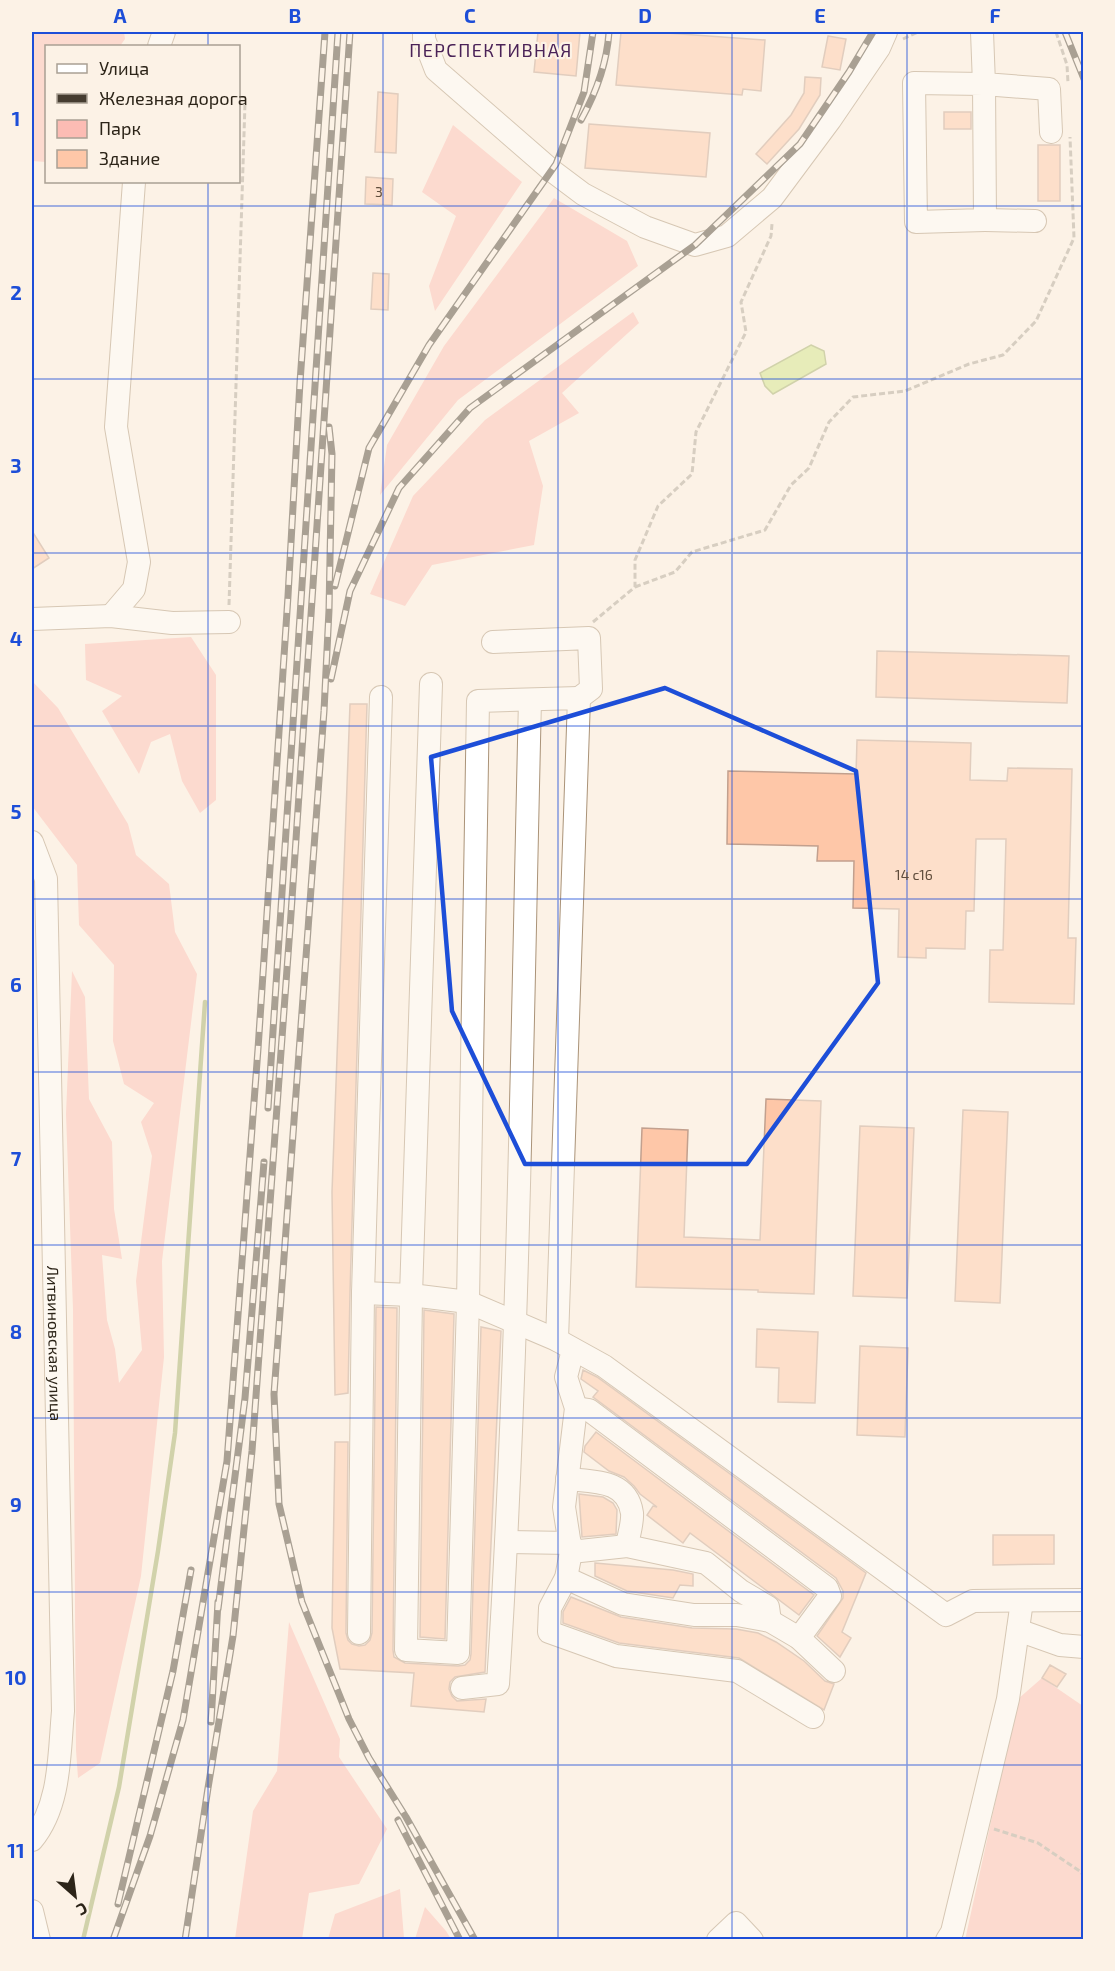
<svg xmlns="http://www.w3.org/2000/svg" width="1115" height="1971" viewBox="0 0 1115 1971" font-family="'Exo 2',sans-serif">
<rect width="100%" height="100%" fill="#fcf2e6"/>
<path fill="#fcbcb4" d="M32,32H124L125,39L120,46H46V162L32,161Z
M453,125L522,182L435,311L429,286L456,216L422,192Z
M554,198L627,241L638,266L458,400L380,495L387,445L444,346Z
M633,312L639,323L562,393L579,413L529,441L543,486L534,545L432,565L405,606L370,594L413,496L485,420Z
M191,637L216,675V800L200,813L182,781L170,734L151,742L139,774L102,711L122,696L86,680L85,644Z
M32,681L58,708L128,824L136,855L169,884L175,932L197,974L162,1261L164,1357L141,1576L100,1763L78,1778L76,1750L73,1309L66,1114L72,971L85,997L89,1099L112,1142L114,1209L122,1259L102,1255L107,1320L115,1349L119,1383L142,1350L136,1281L152,1156L141,1122L154,1103L124,1084L113,1041L114,965L79,925L77,865L32,806Z
M289,1622L340,1739L339,1757L387,1829L359,1884L309,1893L302,1939H235L253,1811L277,1771Z
M1042,1678L1083,1706V1939L965,1940L1018,1699Z
M400,1889L404,1938L328,1939L335,1914Z
M425,1907L446,1931L451,1939H415Z"/>
<path fill="#cee583" stroke="#9dab63" stroke-width="1.5" d="M811,345L824,351L826,364L773,394L765,386L760,373Z"/>
<g fill="none" stroke-linecap="round" stroke-linejoin="round">
<path stroke="#9dab63" stroke-width="4.5" d="M83,1940L119,1787L158,1551L175,1433L205,1002"/>
</g>
<path fill="#fec7a8" stroke="#c2a08e" stroke-width="1.5" d="M538,32H580L576,76L534,72Z
M621,32H653L765,40L761,91L743,89L742,95L616,85Z
M828,36L846,39L840,70L822,67Z
M805,77L821,78L820,95L799,129L767,164L756,154L791,115L804,93Z
M378,92L398,94L396,153L375,152Z
M944,112H971V129H944Z
M589,124L710,133L706,177L585,168Z
M1038,145H1060V201H1038Z
M366,177L393,179L392,205L365,204Z
M373,273L389,274L388,310L371,309Z
M32,531L49,558L32,569Z
M877,651L1069,656L1067,703L876,697Z
M350,704H367L350,1293L348,1393L335,1395L332,1192Z
M857,740L971,743L970,780L1007,781L1008,768L1072,769L1068,938H1076L1074,1004L989,1002L990,950H1003L1006,839H976L974,911H966L965,949L926,948V958L898,957L899,909L853,908L854,861H817L818,846L727,844L728,771L856,774Z
M766,1099L821,1101L814,1294L758,1292V1290L636,1287L642,1128L688,1130L684,1237L760,1240Z
M963,1110L1008,1112L1000,1303L955,1301Z
M860,1126L914,1128L907,1298L853,1296Z
M376,1307L397,1308L393,1650L394,1657L405,1663L458,1666L465,1665L470,1660L471,1654L481,1327L501,1331L485,1672L455,1677L450,1682L449,1689L452,1696L457,1701L486,1699L484,1712L411,1706L414,1673L340,1669L332,1628L335,1442H348L346,1633L348,1640L352,1644L359,1646L365,1645L370,1640L372,1633Z
M424,1310L454,1314L445,1639L420,1637Z
M757,1329L818,1332L815,1403L778,1402L779,1368L756,1367Z
M860,1346L908,1348L905,1437L857,1435Z
M583,1370L597,1377L866,1573L842,1632L851,1638L840,1657L817,1636L843,1598V1591L836,1578L593,1397L598,1391L581,1379Z
M596,1432L814,1595L799,1615L690,1533L683,1543L647,1515L653,1506L657,1507L640,1494L634,1486L624,1477L609,1471L584,1452L585,1446Z
M579,1494L603,1497L613,1503L617,1510L616,1534L582,1537Z
M993,1535H1054V1564L993,1565Z
M595,1563L673,1570L693,1574V1586L680,1585L673,1598L627,1591L595,1576Z
M571,1597L621,1617L692,1628L736,1629L758,1633L776,1642L804,1661L825,1681L834,1684L824,1710L739,1658L619,1643L563,1623V1612Z
M1050,1665L1066,1674L1057,1687L1042,1678Z"/>
<g fill="none" stroke-linecap="round" stroke-linejoin="round">
<defs>
<g id="minor">
<path d="M424,32V39L436,70L551,170L583,194L645,227L695,245L727,236L772,198L830,120L879,48L886,32"/>
<path d="M982,32L984,84L1049,89L1051,132"/>
<path d="M159,46L164,32"/>
<path d="M914,83L984,84L985,220L916,222Z"/>
<path d="M985,220L1035,221"/>
<path d="M111,616L134,589L139,562L116,427L134,182"/>
<path d="M32,619L111,616L172,623L229,622"/>
<path d="M493,642L589,638L591,689L579,698"/>
<path d="M431,684L411,1295L406,1650L458,1653L468,1302L478,701L579,698L557,1340"/>
<path id="s1" d="M32,842L46,879L63,1711C59,1754 61,1805 32,1840"/>
<path d="M363,1293L411,1295L468,1302L557,1340L604,1366L946,1615L973,1601L1084,1600"/>
<path d="M573,1350L566,1377L576,1408L564,1507L571,1552L566,1578L550,1608L549,1632L616,1656L737,1671L813,1717"/>
<path d="M576,1408L589,1410L827,1588L830,1596L799,1638"/>
<path d="M567,1479C593,1482 627,1479 632,1513C633,1523 628,1537 627,1546"/>
<path d="M507,1542L570,1543"/>
<path d="M571,1552L627,1546L706,1563L741,1591L768,1607L770,1621"/>
<path d="M566,1578L623,1604L694,1615H737L770,1621L799,1638L834,1671"/>
<path d="M1018,1630L1060,1645L1084,1647"/>
<path d="M359,1633L363,1293L381,697"/>
<path d="M462,1688L498,1684C519,1356 522,1028 530,700"/>
<path d="M32,1911L39,1940"/>
<path d="M718,1940L736,1923L752,1940"/>
<path d="M947,1940L952,1932L1008,1699L1022,1601"/>
</g>
</defs>
<use href="#minor" stroke="#aa9378" stroke-width="24"/>
<path stroke="#aba296" stroke-width="3" stroke-dasharray="6 3" stroke-linecap="butt" d="M1056,32L1067,65L1068,83
M903,39L918,32
M635,587L675,572L692,552L765,530L791,485L809,468L829,422L853,397L905,391L969,364L1003,355L1036,321L1074,238L1070,137
M229,605L245,103
M593,622L635,587V560L658,506L692,474L696,432L746,332L741,302L771,236L772,224
M994,1829L1038,1843L1081,1872L1084,1877"/>
<use href="#minor" stroke="#fff" stroke-width="22"/>
<defs>
<path id="rail" d="M1065,32L1084,79
M581,120C596,93 607,62 609,32
M329,427L332,454L329,610L324,711L274,1394L279,1504L302,1602L349,1719L369,1758L406,1817L475,1940
M335,586L369,448L429,345L556,164L584,92L593,32
M331,679L350,591L399,488L470,408L695,245L800,144L849,72L873,32
M268,1108L338,32
M218,1609L245,1398L264,1162
M211,1722L218,1602
M398,1820L460,1940
M118,1904L173,1671L191,1570
M113,1940L150,1836L183,1720L227,1461L258,1049L288,596L300,382L325,32
M185,1940L208,1788L233,1636L252,1451L291,914L350,32"/>
</defs>
<use href="#rail" stroke="#453c30" stroke-width="7"/>
<use href="#rail" stroke="#fcf2e6" stroke-width="4.5" stroke-dasharray="14" stroke-linecap="butt"/>
</g>
<path d="M0 0H1115V1971H0ZM665,688L856,771L878,983L747,1164H525L452,1011L431,757Z" fill="#fcf2e6" fill-opacity=".55" fill-rule="evenodd"/>
<path fill="none" stroke="#1d4ed8" stroke-width="4.5" stroke-linejoin="round" d="M665,688L856,771L878,983L747,1164H525L452,1011L431,757Z"/>
<path fill="none" stroke="#1d4ed8" stroke-width="1.5" stroke-opacity="0.55" d="M208,32V46M383,32V1940M558,32V1940M732,32V1940M907,32V1940M208,182V1940M32,206H1084M32,379H1084M32,553H1084M32,726H1084M32,899H1084M32,1072H1084M32,1245H1084M32,1418H1084M32,1592H1084M32,1765H1084"/>
<g text-anchor="middle" dominant-baseline="central" stroke-width="4.5" stroke-linejoin="round" paint-order="stroke">
<g font-size="14" fill="#604d3c">
<text x="379" y="191">3</text>
<text x="914" y="874">14 с16</text>
</g>
<g font-size="16" fill="#2c2418" stroke="#fcf2e6">
<text stroke="none"><textPath href="#s1" startOffset="504">Литвиновская улица</textPath></text>
</g>
<g font-size="18" letter-spacing="1.5" fill="#4a2257" stroke="#fcf2e6">
<text x="491" y="50">ПЕРСПЕКТИВНАЯ</text>
</g>
</g>
<rect width="1115" height="1971" fill="none" stroke="#fcf2e6" stroke-width="66"/>
<rect x="45" y="45" width="195" height="138" fill="#fcf2e6" stroke="#a9a094" stroke-width="1.5"/>
<rect x="57" y="64" width="30" height="9" fill="#ffffff" stroke="#a9a094" stroke-width="1.5"/>
<text x="99" y="75" font-size="18" fill="#2c2418">Улица</text>
<rect x="57" y="94" width="30" height="9" fill="#453c30" stroke="#a9a094" stroke-width="1.5"/>
<text x="99" y="105" font-size="18" fill="#2c2418">Железная дорога</text>
<rect x="57" y="120" width="30" height="18" fill="#fcbcb4" stroke="#a9a094" stroke-width="1.5"/>
<text x="99" y="135" font-size="18" fill="#2c2418">Парк</text>
<rect x="57" y="150" width="30" height="18" fill="#fec7a8" stroke="#a9a094" stroke-width="1.5"/>
<text x="99" y="165" font-size="18" fill="#2c2418">Здание</text>
<g transform="translate(75 1896) rotate(152)" stroke="#fcf2e6" stroke-width="4.5" paint-order="stroke">
<path d="M0-4.5L10 22L0 15L-10 22Z" fill="#2c2418"/>
<text y="-9" font-size="16" font-weight="bold" text-anchor="middle" fill="#2c2418">С</text>
</g>
<rect x="33" y="33" width="1049" height="1905" fill="none" stroke="#1d4ed8" stroke-width="2"/>
<g font-size="20" text-anchor="middle" font-weight="bold" fill="#1d4ed8">
<text x="120" y="23">A</text>
<text x="295" y="23">B</text>
<text x="470" y="23">C</text>
<text x="645" y="23">D</text>
<text x="820" y="23">E</text>
<text x="995" y="23">F</text>
<text x="16" y="126">1</text>
<text x="16" y="300">2</text>
<text x="16" y="473">3</text>
<text x="16" y="646">4</text>
<text x="16" y="819">5</text>
<text x="16" y="992">6</text>
<text x="16" y="1166">7</text>
<text x="16" y="1339">8</text>
<text x="16" y="1512">9</text>
<text x="16" y="1685">10</text>
<text x="16" y="1858">11</text>
</g>
</svg>
